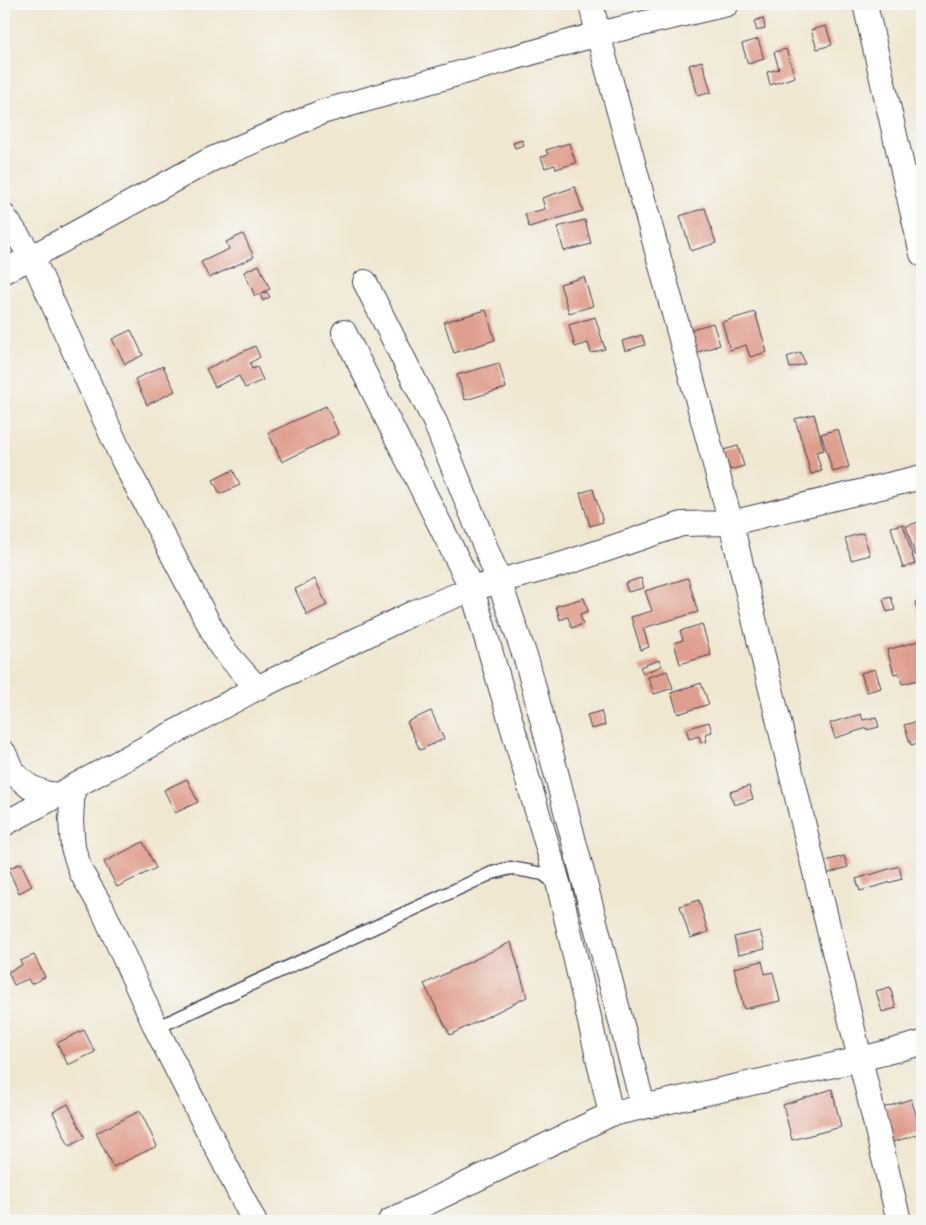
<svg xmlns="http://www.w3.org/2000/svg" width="926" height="1225" viewBox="0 0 926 1225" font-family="Sriracha,sans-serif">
<rect width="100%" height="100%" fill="#f6f6f2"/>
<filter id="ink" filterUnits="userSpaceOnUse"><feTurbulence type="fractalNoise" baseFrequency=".02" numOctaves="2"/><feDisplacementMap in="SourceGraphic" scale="10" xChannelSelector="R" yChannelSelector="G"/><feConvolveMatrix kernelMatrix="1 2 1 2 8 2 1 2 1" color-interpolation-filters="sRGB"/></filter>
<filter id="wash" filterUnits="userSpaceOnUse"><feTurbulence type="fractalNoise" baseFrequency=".0096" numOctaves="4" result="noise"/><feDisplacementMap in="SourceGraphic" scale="20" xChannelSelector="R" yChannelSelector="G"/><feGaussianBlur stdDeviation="1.12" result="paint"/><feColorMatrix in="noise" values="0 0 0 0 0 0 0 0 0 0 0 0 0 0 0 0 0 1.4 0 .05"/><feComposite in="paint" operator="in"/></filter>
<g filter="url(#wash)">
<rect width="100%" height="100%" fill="#f0e7d1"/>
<g id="blocks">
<path fill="#df9d8d" d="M763,18L765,28L757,31L754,21Z
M826,26L832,45L817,49L811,30Z
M758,39L764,59L748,64L742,44Z
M786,49L795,77L770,85L767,72L779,69L774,52Z
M702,61L711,92L698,96L689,65Z
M522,140L524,145L515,148L513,143Z
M569,143L576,163L556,169L555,165L545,168L541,157L548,155L546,150Z
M575,187L583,211L529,227L525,214L545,209L542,198Z
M705,208L716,243L691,251L680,216Z
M585,220L591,244L564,251L557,227Z
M243,234L254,257L209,278L201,262L229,249L226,242Z
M259,265L270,289L255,296L244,272Z
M584,277L593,306L569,313L560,284Z
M267,292L270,297L263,301L260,295Z
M486,310L495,340L454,353L444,322Z
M755,312L767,352L750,357L746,345L730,350L722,322Z
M595,317L605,349L591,353L588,343L575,347L569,325Z
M713,323L720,345L686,356L679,333Z
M131,330L143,355L125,364L112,339Z
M642,335L645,345L625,351L622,341Z
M255,346L260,357L250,363L252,369L257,367L263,380L245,388L239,376L215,387L206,369Z
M801,352L805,364L790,368L787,357Z
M499,363L506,388L465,400L457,375Z
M163,366L175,391L147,405L135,379Z
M326,406L339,434L282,462L268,433Z
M814,414L824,450L816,452L822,471L811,474L795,419Z
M838,429L849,467L833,472L821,434Z
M738,446L744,466L730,470L723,450Z
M233,470L240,485L220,494L213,480Z
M593,489L603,522L590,526L580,493Z
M922,512V553L915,555L906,526L922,521L919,513Z
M903,524L915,564L903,568L891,527Z
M863,533L870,555L851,560L845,538Z
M641,578L644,588L628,592L625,583Z
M688,578L698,612L643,628L649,647L641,650L631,617L652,611L645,591Z
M315,579L327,605L307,615L295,589Z
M891,597L895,610L887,612L883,599Z
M584,598L588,611L580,614L583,624L572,628L568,617L560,620L556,606Z
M922,600V626L915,602Z
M702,624L711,655L680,664L674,643L683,640L680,631Z
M922,640V679L902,684L899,673L894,674L887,650Z
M659,660L662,666L643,673L640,667Z
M875,669L881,688L867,692L861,673Z
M667,671L673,688L654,694L648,677Z
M701,683L709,704L678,714L671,693Z
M431,711L444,739L420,750L407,722Z
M601,711L605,725L591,729L587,715Z
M861,714L863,720L876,717L879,727L867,730V728L835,738L830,723Z
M922,720V742L911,745L904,725Z
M709,722L712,732L705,734L707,741L701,743L699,736L689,739L686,729Z
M187,779L198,802L175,813L164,790Z
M749,786L753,799L734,805L730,792Z
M143,842L156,868L117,887L104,862Z
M844,856L848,867L826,874L822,862Z
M21,863L32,886L19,893L8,869Z
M899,866L902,879L860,891L856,879Z
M699,900L708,932L690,938L680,906Z
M760,931L765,949L738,955L734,937Z
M511,942L527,997L450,1035L424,984Z
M34,955L45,977L31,984L28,979L14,985L8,972L22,965L20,961Z
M762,961L765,974L773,972L780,1001L744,1009L734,968Z
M890,987L896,1008L882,1012L876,991Z
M84,1030L95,1052L68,1065L57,1043Z
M832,1089L841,1127L792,1140L783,1105Z
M911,1099L922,1133L890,1143L880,1109Z
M68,1104L85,1138L69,1146L53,1112Z
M140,1111L157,1146L113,1167L96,1133Z"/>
</g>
</g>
<g filter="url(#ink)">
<use href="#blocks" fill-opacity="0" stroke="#414052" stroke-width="1"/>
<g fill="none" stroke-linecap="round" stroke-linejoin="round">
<defs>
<path id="lane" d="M156,1028L492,873L511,868L543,874L555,883"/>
<path id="street" d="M591,4L598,34L731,523L899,1221
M865,4L922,254
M4,216L32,257L124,462L221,647L257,688
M4,271L32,257L210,160L322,112L598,34L727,4
M365,282L435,422L499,581L528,665L643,1106
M344,332L472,589L499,581L563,564L682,524L731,523L922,477
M4,753L13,773L30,787L45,793L58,795
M73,787L71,820L73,848L81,872L102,908L156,1028L254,1221
M4,824L257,688L415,612L472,589L559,886L611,1114
M390,1221L611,1114L861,1059L922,1043"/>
</defs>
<use href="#lane" stroke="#414052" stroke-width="15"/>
<use href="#street" stroke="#414052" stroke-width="26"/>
<use href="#lane" stroke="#fff" stroke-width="12"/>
<use href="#street" stroke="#fff" stroke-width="24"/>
</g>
</g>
<rect width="926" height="1225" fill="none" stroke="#f6f6f2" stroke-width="20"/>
</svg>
